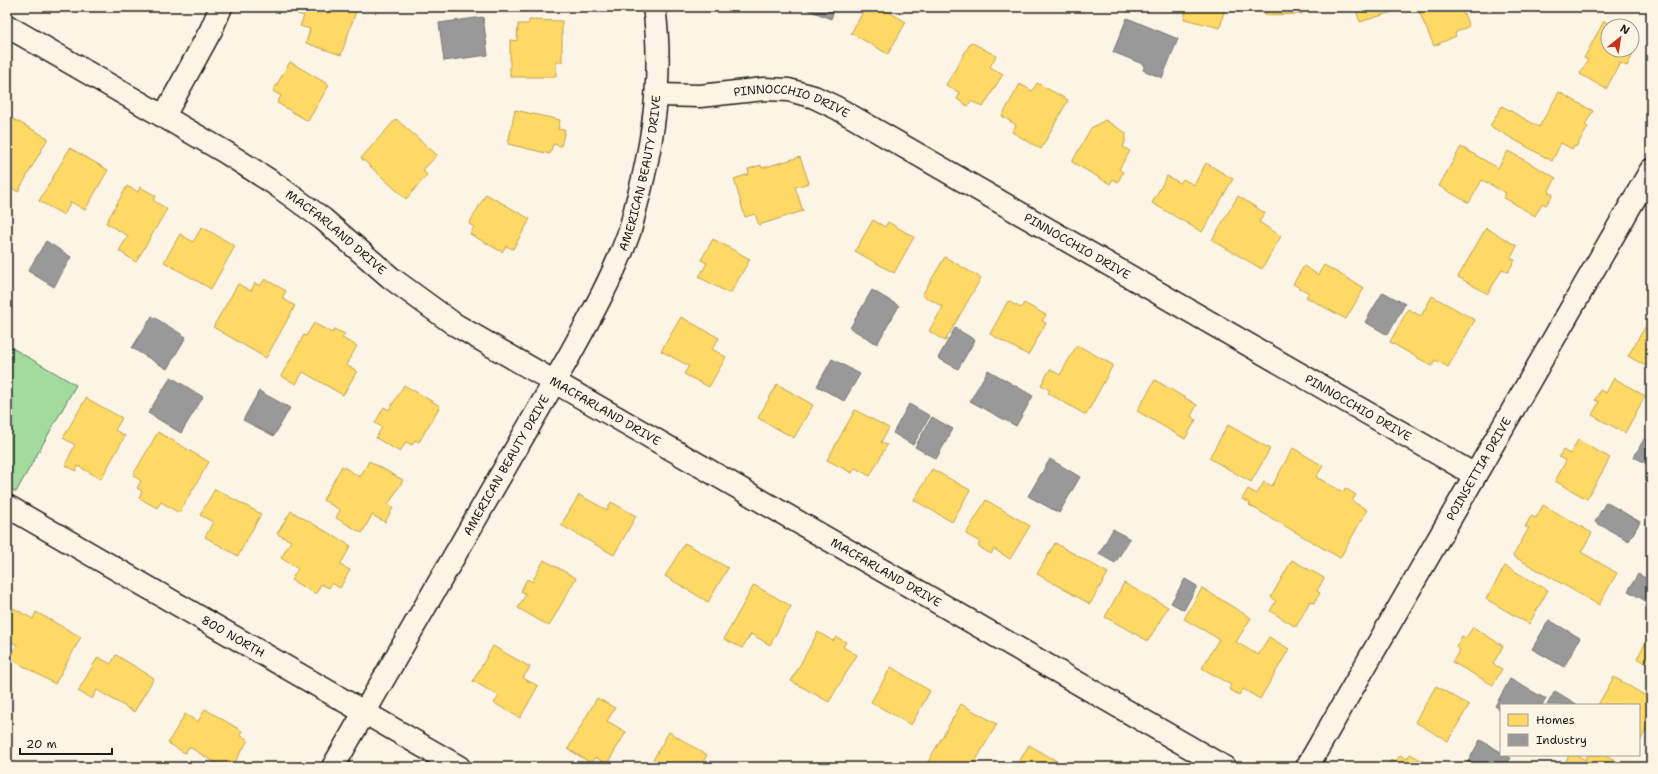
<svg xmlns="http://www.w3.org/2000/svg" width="1658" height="774" viewBox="0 0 1658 774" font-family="'Shantell Sans',sans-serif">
<rect width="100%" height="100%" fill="#fcf5e5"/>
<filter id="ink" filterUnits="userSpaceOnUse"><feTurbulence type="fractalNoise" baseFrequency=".025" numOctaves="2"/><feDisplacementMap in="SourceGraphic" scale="8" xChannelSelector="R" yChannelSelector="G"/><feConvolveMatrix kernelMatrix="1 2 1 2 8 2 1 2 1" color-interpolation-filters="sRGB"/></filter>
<g filter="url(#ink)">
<path fill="#a3db9f" stroke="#607c5e" d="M7,345L76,385L16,492L7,487Z"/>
<path fill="#ffd966" stroke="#bba050" d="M299,7L357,8L341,55L306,43L310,29L300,26L304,16L297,14Z
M774,7H795V8L775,11Z
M866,7H880L906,22L888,54L851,33Z
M1118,7H1130L1128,12Z
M1182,7H1225L1220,28L1184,19L1186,8Z
M1265,7H1302V14L1265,15Z
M1355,7H1395L1396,11L1360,22Z
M1417,7H1461L1469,26L1455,33L1456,36L1434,46Z
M529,20L562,21V62H556V77H510V40L517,41L518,24H529Z
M1604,21L1613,26H1608V50H1630L1629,52L1633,54L1627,66L1620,63L1606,89L1580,74L1588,60L1584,58Z
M971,42L996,56L990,67L1003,74L983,107L971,101L968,106L957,99L960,93L946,85Z
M290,62L329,85L308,121L277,103L281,96L273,91Z
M1037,83L1068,100L1041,149L1012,132L1016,125L1002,116L1020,84L1032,91Z
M1559,92L1593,111L1585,125L1588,127L1576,147L1574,146L1572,149L1561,143L1552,161L1490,126L1502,106L1539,127Z
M515,110L560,120L558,129L565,130L561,146L553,144L550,154L508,144Z
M13,119L48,138L18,192L7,185V129Z
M396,119L437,155L423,170L427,175L406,199L361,158Z
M1105,120L1126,133L1125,142L1123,147L1130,151L1119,169L1123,172L1118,182L1113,179L1110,184L1072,162L1091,128Z
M1461,147L1498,168L1508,151L1556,178L1548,192L1553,194L1546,205L1542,203L1535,216L1503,197L1506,193L1482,180L1469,203L1439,186Z
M70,148L108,170L85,210L71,202L64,215L39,201Z
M800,157L809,183L795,187L803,211L759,225L755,214L745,217L734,179L749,174L748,169L761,165L762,168Z
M1206,163L1233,179L1202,232L1152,203L1167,176L1180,183L1183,179L1194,185Z
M127,186L138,192L140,187L156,196L153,200L167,209L136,262L119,251L128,236L106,223Z
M486,194L530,219L513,249L506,246L502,252L470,234L474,227L469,224Z
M1238,196L1265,213L1259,222L1281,236L1262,269L1212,240Z
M873,220L885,227L888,222L914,237L894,273L855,251Z
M202,227L235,246L211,289L164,262L180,234L193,242Z
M1486,228L1517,246L1511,258L1515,260L1508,272L1502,269L1488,294L1458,277Z
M713,239L750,259L730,294L699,277L707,263L701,260Z
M945,257L981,278L945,341L929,331L943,307L922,295Z
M1324,265L1364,288L1346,319L1306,297L1309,293L1293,284L1304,266L1318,275Z
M265,279L286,291L282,298L295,306L266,358L213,327L238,284L251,291L255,283L260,286Z
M1432,296L1475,320L1448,367L1435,360L1432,366L1390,342L1408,309L1421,316Z
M1008,301L1021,308L1024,303L1046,315L1042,321L1046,323L1028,355L990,334Z
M681,317L719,338L712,349L726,357L709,387L684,374L689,366L661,351Z
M1651,317V369L1628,356Z
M314,323L332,333L334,329L345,334L342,338L357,346L346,365L357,371L343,395L303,372L296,384L281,376L304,335L306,336Z
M1077,345L1113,365L1086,415L1048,393L1050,390L1041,385L1050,369L1060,375Z
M1614,378L1645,396L1625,433L1592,415L1599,402L1595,400L1600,390L1606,393Z
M1155,380L1197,405L1191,416L1196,420L1185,439L1137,411Z
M777,384L813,405L794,438L758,418Z
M404,385L440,406L419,442L415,440L412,445L406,442L400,452L376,438L382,427L375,423L384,407L389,410Z
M86,398L122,418L115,430L125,436L101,479L78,466L76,471L65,465L75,445L63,438Z
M855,410L889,428L881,442L887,445L870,476L855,468L852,473L827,460Z
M1228,425L1270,449L1251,482L1209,458Z
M158,432L209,462L179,513L161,502L157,508L139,498L142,491L137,488L141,481L133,475Z
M1578,440L1610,458L1587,499L1555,481L1566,461L1559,457L1563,450L1570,454Z
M1293,448L1323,466L1316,477L1343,492L1345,488L1356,495L1352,501L1367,510L1340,558L1249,505L1250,503L1242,499L1248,489L1257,494L1264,482L1272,486Z
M369,461L403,480L388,505L393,508L385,522L372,515L362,533L336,518L340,510L323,500L342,466L360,477Z
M932,469L970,490L952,522L914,500Z
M215,489L261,514L238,556L205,537L213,522L200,515Z
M579,495L607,510L611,502L636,516L614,555L561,525Z
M986,500L1030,526L1010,559L994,549L991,554L978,546L980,542L966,534Z
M1543,505L1592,533L1581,552L1617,573L1599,605L1513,556L1529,528L1525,527L1531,516L1536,518Z
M291,511L351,546L340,565L350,570L340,588L332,583L329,588L321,584L316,594L291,580L298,569L281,558L291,541L277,534Z
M685,543L728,568L708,602L665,576Z
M1055,543L1108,573L1090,604L1037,574Z
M544,560L576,578L549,626L518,608L526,594L521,591L527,579L532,582Z
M1292,560L1324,578L1317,591L1320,593L1314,603L1310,601L1296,627L1270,611L1276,601L1271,597Z
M1505,566L1548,590L1529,624L1486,599Z
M1124,583L1168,607L1148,641L1105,617Z
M754,585L791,606L770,645L751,634L742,648L724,639Z
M1202,588L1251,618L1236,642L1258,655L1269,637L1289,649L1260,699L1243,689L1239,695L1229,689L1231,685L1202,668L1219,639L1184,619Z
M13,608L33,619L36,612L81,637L55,684L9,658L17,645L7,639V619Z
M1473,627L1503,646L1493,664L1502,669L1493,685L1452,662L1460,650L1456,647L1462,636L1466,638Z
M818,632L833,641L836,637L846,642L843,647L857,655L829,702L791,681Z
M1646,642L1651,645V666L1637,658Z
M493,646L530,667L523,678L538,686L520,718L494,703L499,696L473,681Z
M116,655L154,678L134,712L97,690L92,699L78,691L98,657L111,664Z
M891,667L930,691L911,725L871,702Z
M1614,677L1651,699V731L1646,730L1639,743V705H1598Z
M1436,686L1469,705L1448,741L1415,722Z
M597,698L615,708L607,721L626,732L607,764L595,757L591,763L568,749Z
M961,704L997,724L972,767H925Z
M205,709L242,731L240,735L248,740L232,767H223L189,747L185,753L168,743L185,714L198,722Z
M669,732L707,755L700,767H649Z
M1029,745L1067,767H1016Z
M1410,754L1430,765L1429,767H1387L1391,760L1395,763L1400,755L1407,759Z
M1569,755H1577L1585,760L1588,755H1606L1627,767H1563Z"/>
<path fill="#999" stroke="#747474" d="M801,7H835L831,19Z
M483,17L488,55L444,61L439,23Z
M1127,18L1178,39L1162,78L1143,70L1145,65L1113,52Z
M46,241L71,257L54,287L28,271Z
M872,290L899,306L877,344L850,328Z
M1383,292L1405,304L1388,335L1365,322Z
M152,316L186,337L167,369L132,348Z
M955,328L975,340L958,369L938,358Z
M832,359L860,374L844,401L817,386Z
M988,370L1033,396L1016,426L970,401Z
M171,377L203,397L181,433L148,413Z
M259,391L290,408L274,436L243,420Z
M909,404L930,416L913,445L893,433Z
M932,417L953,429L936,459L915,447Z
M1644,439L1651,443V466L1634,457Z
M1050,459L1080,477L1059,513L1028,496Z
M1606,502L1640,522L1629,541L1595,522Z
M1113,529L1130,539L1115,563L1099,554Z
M1638,574L1651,581V604L1628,591Z
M1185,579L1197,586L1184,610L1171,603Z
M1549,620L1580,638L1564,667L1532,649Z
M1510,679L1546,699L1542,705H1501V710L1495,706Z
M1555,691L1578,705H1547Z
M1480,740L1501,752V755H1506L1511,758L1505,767H1465Z"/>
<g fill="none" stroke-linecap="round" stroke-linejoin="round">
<defs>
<g id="minor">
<path id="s1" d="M7,26L225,152L275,184L323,219L391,278L454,324L1224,767"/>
<path id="s2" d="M658,95L700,96L764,89L789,90L814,97L837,108L1475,475"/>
<path d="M164,116L211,30L221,7"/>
<path id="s3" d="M7,506L459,767"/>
<path id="s4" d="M333,767L568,358C590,318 613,277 629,233C633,221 635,208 639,195C655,133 663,71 654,7"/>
<path id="s5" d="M1307,767L1651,170"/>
</g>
</defs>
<use href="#minor" stroke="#1c1c1c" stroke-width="25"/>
<use href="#minor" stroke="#fcf5e5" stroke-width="22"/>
</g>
</g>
<g text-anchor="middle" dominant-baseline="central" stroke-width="4" stroke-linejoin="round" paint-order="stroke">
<g font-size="12" fill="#1c1c1c" stroke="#fcf5e5">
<text stroke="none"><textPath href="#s2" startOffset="136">PINNOCCHIO DRIVE</textPath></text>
<text stroke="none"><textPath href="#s4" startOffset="672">AMERICAN BEAUTY DRIVE</textPath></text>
<text stroke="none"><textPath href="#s1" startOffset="389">MACFARLAND DRIVE</textPath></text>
<text stroke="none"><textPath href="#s2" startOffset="460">PINNOCCHIO DRIVE</textPath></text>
<text stroke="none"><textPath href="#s2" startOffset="784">PINNOCCHIO DRIVE</textPath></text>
<text stroke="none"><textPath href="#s1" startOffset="713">MACFARLAND DRIVE</textPath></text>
<text stroke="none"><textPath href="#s4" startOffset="348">AMERICAN BEAUTY DRIVE</textPath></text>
<text stroke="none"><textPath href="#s5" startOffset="344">POINSETTIA DRIVE</textPath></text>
<text stroke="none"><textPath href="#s1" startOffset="1037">MACFARLAND DRIVE</textPath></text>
<text stroke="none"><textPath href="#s3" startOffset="261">800 NORTH</textPath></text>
</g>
</g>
<rect width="1658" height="774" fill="none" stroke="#fcf5e5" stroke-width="24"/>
<rect x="12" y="12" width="1634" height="750" fill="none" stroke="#1c1c1c" stroke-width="1.5" filter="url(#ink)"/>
<rect x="1500" y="704" width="140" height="52" fill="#fcf5e5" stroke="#a29e95"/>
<rect x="1508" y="714" width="20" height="12" fill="#ffd966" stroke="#a29e95"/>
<text x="1536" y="724" font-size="12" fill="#1c1c1c">Homes</text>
<rect x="1508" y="734" width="20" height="12" fill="#999999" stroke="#a29e95"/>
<text x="1536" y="744" font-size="12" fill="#1c1c1c">Industry</text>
<g transform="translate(1620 38) rotate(30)"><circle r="19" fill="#fcf5e5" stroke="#a29e95"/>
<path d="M0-3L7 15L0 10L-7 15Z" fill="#c8321e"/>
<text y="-6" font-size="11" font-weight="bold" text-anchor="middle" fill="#1c1c1c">N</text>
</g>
<path d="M20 748v6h92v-6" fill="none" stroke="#1c1c1c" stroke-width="2"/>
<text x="26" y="748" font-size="12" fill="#1c1c1c" stroke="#fcf5e5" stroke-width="3" paint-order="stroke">20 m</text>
</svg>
